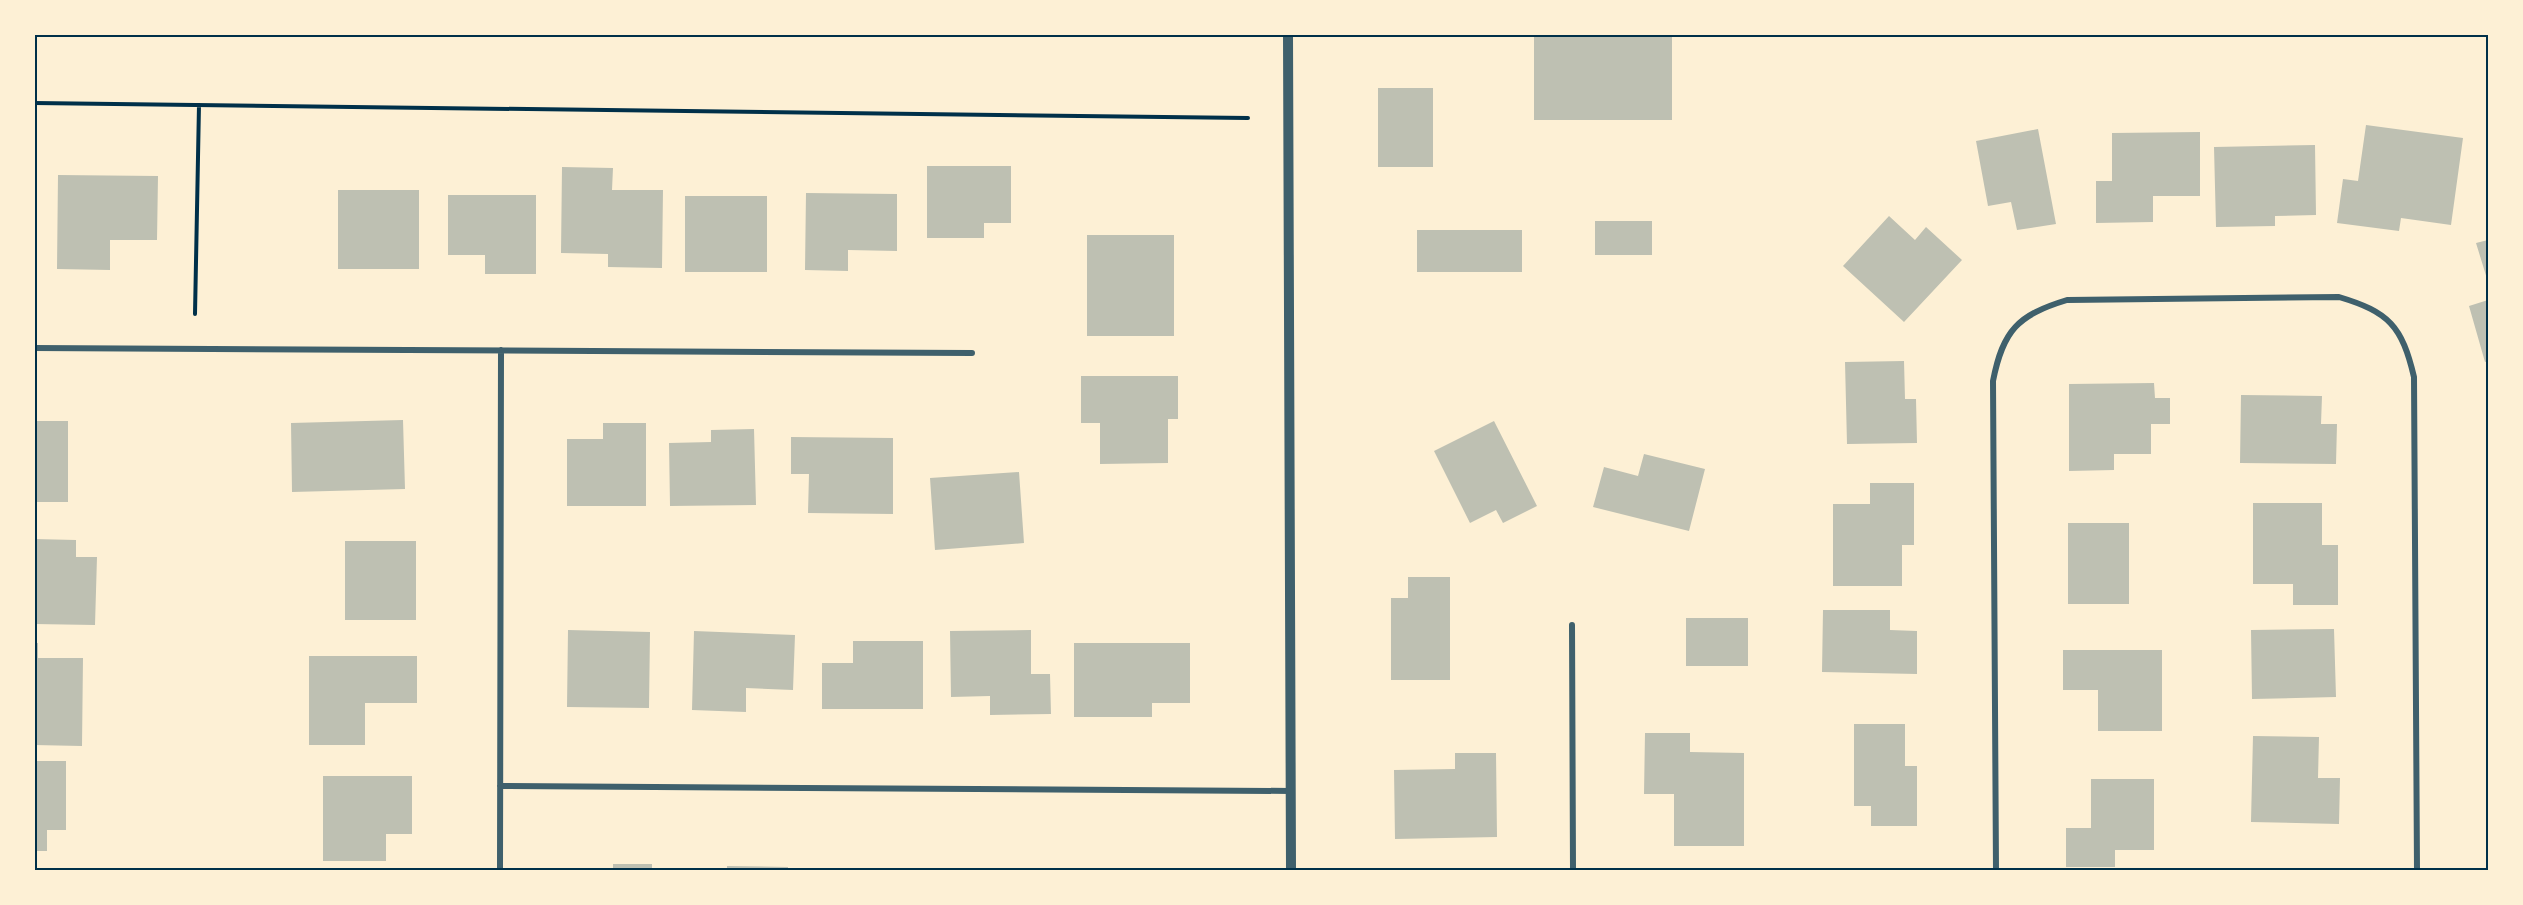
<svg xmlns="http://www.w3.org/2000/svg" width="2523" height="905" viewBox="0 0 2523 905" font-family="Inter,sans-serif">
<rect width="100%" height="100%" fill="#fdf0d5"/>
<path fill="#bec0b2" d="M1534,35H1672V120H1534Z
M1378,88H1433V167H1378Z
M2366,125L2463,138L2451,225L2401,218L2399,231L2337,223L2343,179L2358,181Z
M2038,129L2056,224L2017,230L2011,202L1988,206L1976,141Z
M2200,132V196H2153V222L2096,223V181H2112V133Z
M2315,145L2316,215L2275,216V226L2216,227L2214,147Z
M927,166H1011V223H984V238H927Z
M562,167L613,168L612,190H663L662,268L608,267V254L561,253Z
M58,175L158,176L157,240H110V270L57,269Z
M338,190H419V269H338Z
M806,193L897,194V251L848,250V271L805,270Z
M448,195H536V274H485V255H448Z
M685,196H767V272H685Z
M1889,216L1915,240L1926,227L1962,260L1904,322L1843,266Z
M1595,221H1652V255H1595Z
M1417,230H1522V272H1417Z
M1087,235H1174V336H1087Z
M2488,240V282L2476,243Z
M2488,300V361L2485,362L2469,306Z
M1904,361L1905,399H1916L1917,443L1847,444L1845,362Z
M1081,376H1178V419H1168V463L1100,464V423H1081Z
M2154,383L2155,398H2170V424H2151V454H2114V470L2069,471V384Z
M2486,392H2488V459H2486Z
M2241,395L2322,396L2321,424H2337L2336,464L2240,463Z
M403,420L405,489L292,492L291,423Z
M34,421H68V502H34Z
M1494,421L1537,506L1503,523L1496,510L1470,523L1434,451Z
M603,423H646V506H567V439H603Z
M754,429L756,505L670,506L669,443L711,442V430Z
M791,437L893,438V514L808,513L809,474H791Z
M1644,454L1705,469L1689,531L1593,507L1604,467L1638,476Z
M1019,472L1024,543L935,550L930,478Z
M1870,483H1914V545H1902V586H1833V504H1870Z
M2253,503H2322V545H2338V605H2293V584H2253Z
M2068,523H2129V604H2068Z
M34,539L76,540V557H97L95,625L34,624Z
M345,541H416V620H345Z
M1408,577H1450V680H1391V598H1408Z
M1823,610H1890V630L1917,631V674L1822,672Z
M1686,618H1748V666H1686Z
M2334,629L2336,697L2252,699L2251,630Z
M568,630L650,632L649,708L567,707Z
M1031,630V674H1050L1051,714L990,715V696L951,697L950,631Z
M694,631L795,635L793,690L746,688V712L692,710Z
M853,641H923V709H822V663H853Z
M34,643H38V658H83L82,746L34,745Z
M1074,643H1190V703H1152V717H1074Z
M2063,650H2162V731H2098V690H2063Z
M309,656H417V703H365V745H309Z
M1854,724H1905V766H1917V826H1871V806H1854Z
M1645,733H1690V752L1744,753V846H1674V794H1644Z
M2253,736L2319,737L2318,778H2340L2339,824L2251,822Z
M1455,753H1496L1497,837L1395,839L1394,770L1455,769Z
M34,761H66V830H47V851H34Z
M323,776H412V834H386V861H323Z
M2091,779H2154V850H2115V867H2066V828H2091Z
M613,864H652V870H613Z
M727,866L788,867V870H727Z
M2339,868V870H2316V869Z"/>
<g fill="none" stroke-linecap="round" stroke-linejoin="round">
<path stroke="#003049" stroke-width="4" d="M34,103L1248,118
M195,314L199,105"/>
<path stroke="#3f606c" stroke-width="6" d="M34,348L972,353
M1572,625L1573,870
M500,786L1291,791
M500,870L501,350
M1996,870L1993,381C2003,330 2018,315 2067,300L2339,297C2389,312 2402,326 2414,377L2417,870"/>
<path stroke="#3f606c" stroke-width="10" d="M1288,34L1291,870"/>
</g>
<rect width="2523" height="905" fill="none" stroke="#fdf0d5" stroke-width="72"/>
<rect x="36" y="36" width="2451" height="833" fill="none" stroke="#003049" stroke-width="2"/>
</svg>
